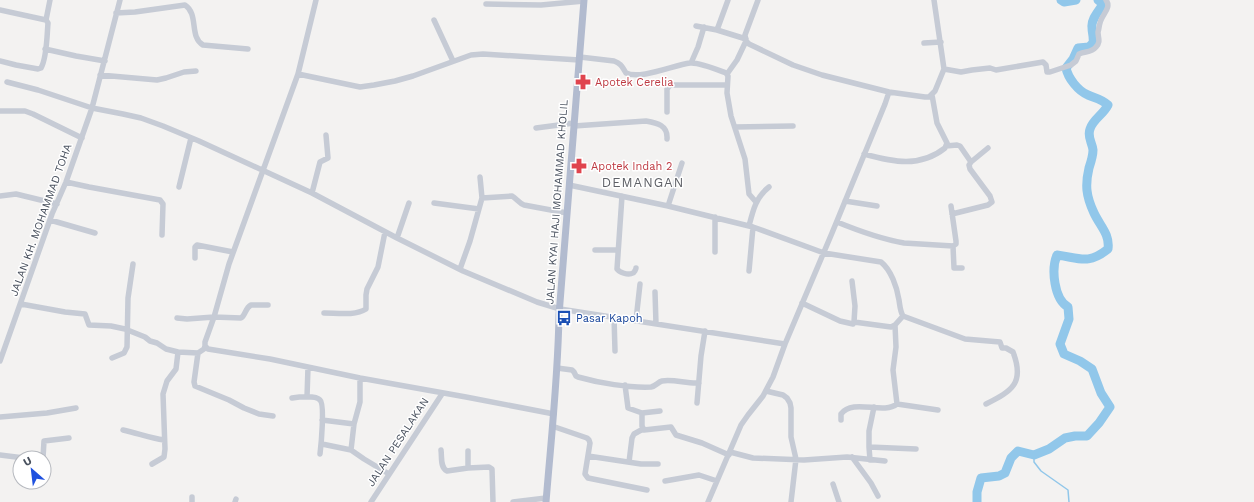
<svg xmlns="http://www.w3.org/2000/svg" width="1254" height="502" viewBox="0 0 1254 502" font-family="'Work Sans',sans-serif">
<rect width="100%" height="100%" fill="#f3f2f1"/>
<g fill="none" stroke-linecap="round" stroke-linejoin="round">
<path stroke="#91c7ea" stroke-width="1.5" d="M1034,455V462L1041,471L1068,490L1069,502"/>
<path stroke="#91c7ea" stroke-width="9" d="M1061,0L1064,2L1076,0
M977,502V492L981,478L999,476L1005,473L1011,458L1018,451L1034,455L1049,449L1065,438L1075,436H1087L1099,423L1110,407L1101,393L1092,369L1080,361L1064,354L1060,344L1069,319L1068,307C1054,299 1051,269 1057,255C1080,258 1088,265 1108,249C1110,234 1100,226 1094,213C1086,196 1085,185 1089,168C1091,162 1093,156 1093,150C1092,142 1087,137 1090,129C1093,119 1103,115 1108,105C1102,99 1095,98 1088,95C1078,91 1068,78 1066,68L1073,59L1078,48L1089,47L1093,43C1094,36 1092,34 1092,27C1091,19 1099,11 1103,4L1098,0"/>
<path stroke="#c6cbd5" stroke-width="5.5" d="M316,0L298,74L229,264L214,317L205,342V346L208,349L270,359L360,378L466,397L554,414
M758,0L745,35L746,41L749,44L793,65L822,75L889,92L925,97H929L935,91L944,69L934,0
M486,4L541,5L584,1
M0,10L46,20
M116,13L135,12L185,5C199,14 189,37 203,45L248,49
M434,20L453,61
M696,26L717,30L746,39
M717,30L728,0
M924,43L941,42
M45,49L76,56L105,61
M580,57L614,61C622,64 622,67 626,73C640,80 674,65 690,63C699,62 718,70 726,73L728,76L727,93L731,116L745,159L749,194L756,202
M0,61L16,65L38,69L41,68C47,58 47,34 48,23L46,20L50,0
M691,63L698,47L704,27
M944,69L961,72L972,70L990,68L996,70L1043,62L1046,65L1047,72H1050L1071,65L1076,61L1079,54C1086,51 1091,53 1096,47C1101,42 1098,38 1098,32C1099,29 1099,26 1100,23C1102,14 1112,8 1106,0
M298,74L360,87L374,85L395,81L413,76L471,55L483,54L579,60
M727,74L737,60L746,41
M100,75L157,80L166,78L184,72L196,71
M7,82L38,90L92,108L123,114L141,118L163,126L199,141L312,193L397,238L463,271L537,302L560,309L785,344
M0,111H25L33,114L82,138
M667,112V89L670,85H726
M574,126L646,121C657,123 668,125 667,139
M735,127L793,126
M536,128L574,123
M946,146L957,145L960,146L971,162
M864,154C893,162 920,168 945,148L947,143L937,123L932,95
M480,177L482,198
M66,182L89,187L160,200L163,204L162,235
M569,185L668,206L753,227L824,253L881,262C891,270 897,287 899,300C900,306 900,311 903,316L965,339L1000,342L1002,348H1006L1013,352C1025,383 1012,391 986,404
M179,187L191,138
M312,193L320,162L328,158L326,135
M0,196L16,194L57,204
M622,196L617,269C619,272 628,276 633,273C634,273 636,269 636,268
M845,201L877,206
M434,203L479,209
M668,206L682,163
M951,206L956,241V244L953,246
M952,214L988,205L992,202L990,196L970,169L969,165L971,162L988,148
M715,217V252
M50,220L95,233
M837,222C859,231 881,239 904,243L953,246L954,268H962
M749,226C753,210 756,197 769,187
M397,238L409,203
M595,250H618
M195,258V247L197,245L233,252
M460,269L470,241L482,198L512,196C516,198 519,203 524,205L567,213
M749,271L753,227
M655,292L656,324
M802,303L840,321L853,324L854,322L855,306L852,281
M21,304L65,312L85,314L89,325L111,326L125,329L145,337L150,341L157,343L166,349L178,352L198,353L204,349L205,346
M324,313C337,313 355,316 366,309V295L367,289L378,267L385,232
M614,317L615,351
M177,318L187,319L214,317L241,318C246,315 245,308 251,305H268
M636,320L640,284
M854,322L891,327L895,325L903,316
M198,353L194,382L195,386L229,400L244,408L259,414L273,416
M112,358L124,353L127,347L128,298L133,264
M0,361L52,214L66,182L92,108L120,0
M557,368L572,370L574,372L576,376L578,377C599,383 629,388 651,387C656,386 658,382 662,381C674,379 687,384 699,383
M360,378V402L354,424L351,450L364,459L389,474
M625,385L628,408L642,413L660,411
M766,391L783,395L787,398L790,403L791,408V437L796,459L791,502
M307,397L308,367
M292,398C298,397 316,395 320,400C325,404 321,446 320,454
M697,403L701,356L705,331
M897,404L938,410
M642,413V426L644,430L671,427L676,435L702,443L729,455
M0,417L47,413L76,408
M322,420L354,424
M841,420V414C853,398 883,415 897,404L893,370L896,347L895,325
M552,426L587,438L589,440L590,443L585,474L588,478L647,490
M123,430C137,433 150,438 164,440
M322,444L351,450
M869,447L916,449
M441,450C442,457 440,468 447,471L468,468
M468,451V468L489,467L492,469L493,502
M730,452L753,458L804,460L847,457L885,461
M0,455L24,458
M588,456L641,464H658
M852,457L871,483L878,496
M43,458L44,441L69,438
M870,460L869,447V431L874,407
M629,462L632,438L634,434L643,429
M152,464L164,457L165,449L163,394L167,381L176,369L178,352
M665,481L699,475L717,481
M833,484L839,502
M192,497V502
M235,502L236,499
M371,502L442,394
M513,502L546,498
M708,502L741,425L748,415L763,396L773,377L785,344L832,233L885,104L889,92"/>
<path stroke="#b2bbcf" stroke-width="7" d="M546,502C551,440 558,378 559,315L584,0"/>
</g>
<defs>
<symbol id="pharmacy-bare" viewBox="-9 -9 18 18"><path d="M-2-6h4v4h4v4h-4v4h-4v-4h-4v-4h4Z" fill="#e0444e" stroke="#fff" stroke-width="2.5" paint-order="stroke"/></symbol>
<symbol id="bus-bare" viewBox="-9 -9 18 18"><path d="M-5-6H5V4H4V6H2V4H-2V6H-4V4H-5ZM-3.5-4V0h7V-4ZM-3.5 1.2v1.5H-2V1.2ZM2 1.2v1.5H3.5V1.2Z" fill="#1a4fb4" stroke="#fff" stroke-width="2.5" paint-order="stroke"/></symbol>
</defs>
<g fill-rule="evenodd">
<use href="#pharmacy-bare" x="572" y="71" width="22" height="22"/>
<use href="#pharmacy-bare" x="568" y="155" width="22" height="22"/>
<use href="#bus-bare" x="553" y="307" width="22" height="22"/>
</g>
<g text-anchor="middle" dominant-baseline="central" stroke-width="3" stroke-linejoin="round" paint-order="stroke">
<g font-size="11" fill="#be3a42" stroke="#fff" text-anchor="start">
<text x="595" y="82">Apotek Cerelia</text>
<text x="591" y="166">Apotek Indah 2</text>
</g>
<g font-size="11" fill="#49515e" stroke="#fff">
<text transform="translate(557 202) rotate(-86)">JALAN KYAI HAJI MOHAMMAD KHOLIL</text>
<text transform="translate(41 220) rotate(-70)">JALAN KH. MOHAMMAD TOHA</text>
<text transform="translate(398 442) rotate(-57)">JALAN PESALAKAN</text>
</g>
<g font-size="11" fill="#164399" stroke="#fff" text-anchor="start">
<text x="576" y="318">Pasar Kapoh</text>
</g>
<g font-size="13" letter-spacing="1" fill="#5e6066" stroke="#fff">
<text x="643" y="182">DEMANGAN</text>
</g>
</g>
<g transform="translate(32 470) rotate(332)"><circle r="19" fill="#ffffff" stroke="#b6b9bf"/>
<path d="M0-3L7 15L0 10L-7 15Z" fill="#1f51df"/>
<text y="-6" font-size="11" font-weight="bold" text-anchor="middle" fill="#49515e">U</text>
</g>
</svg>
